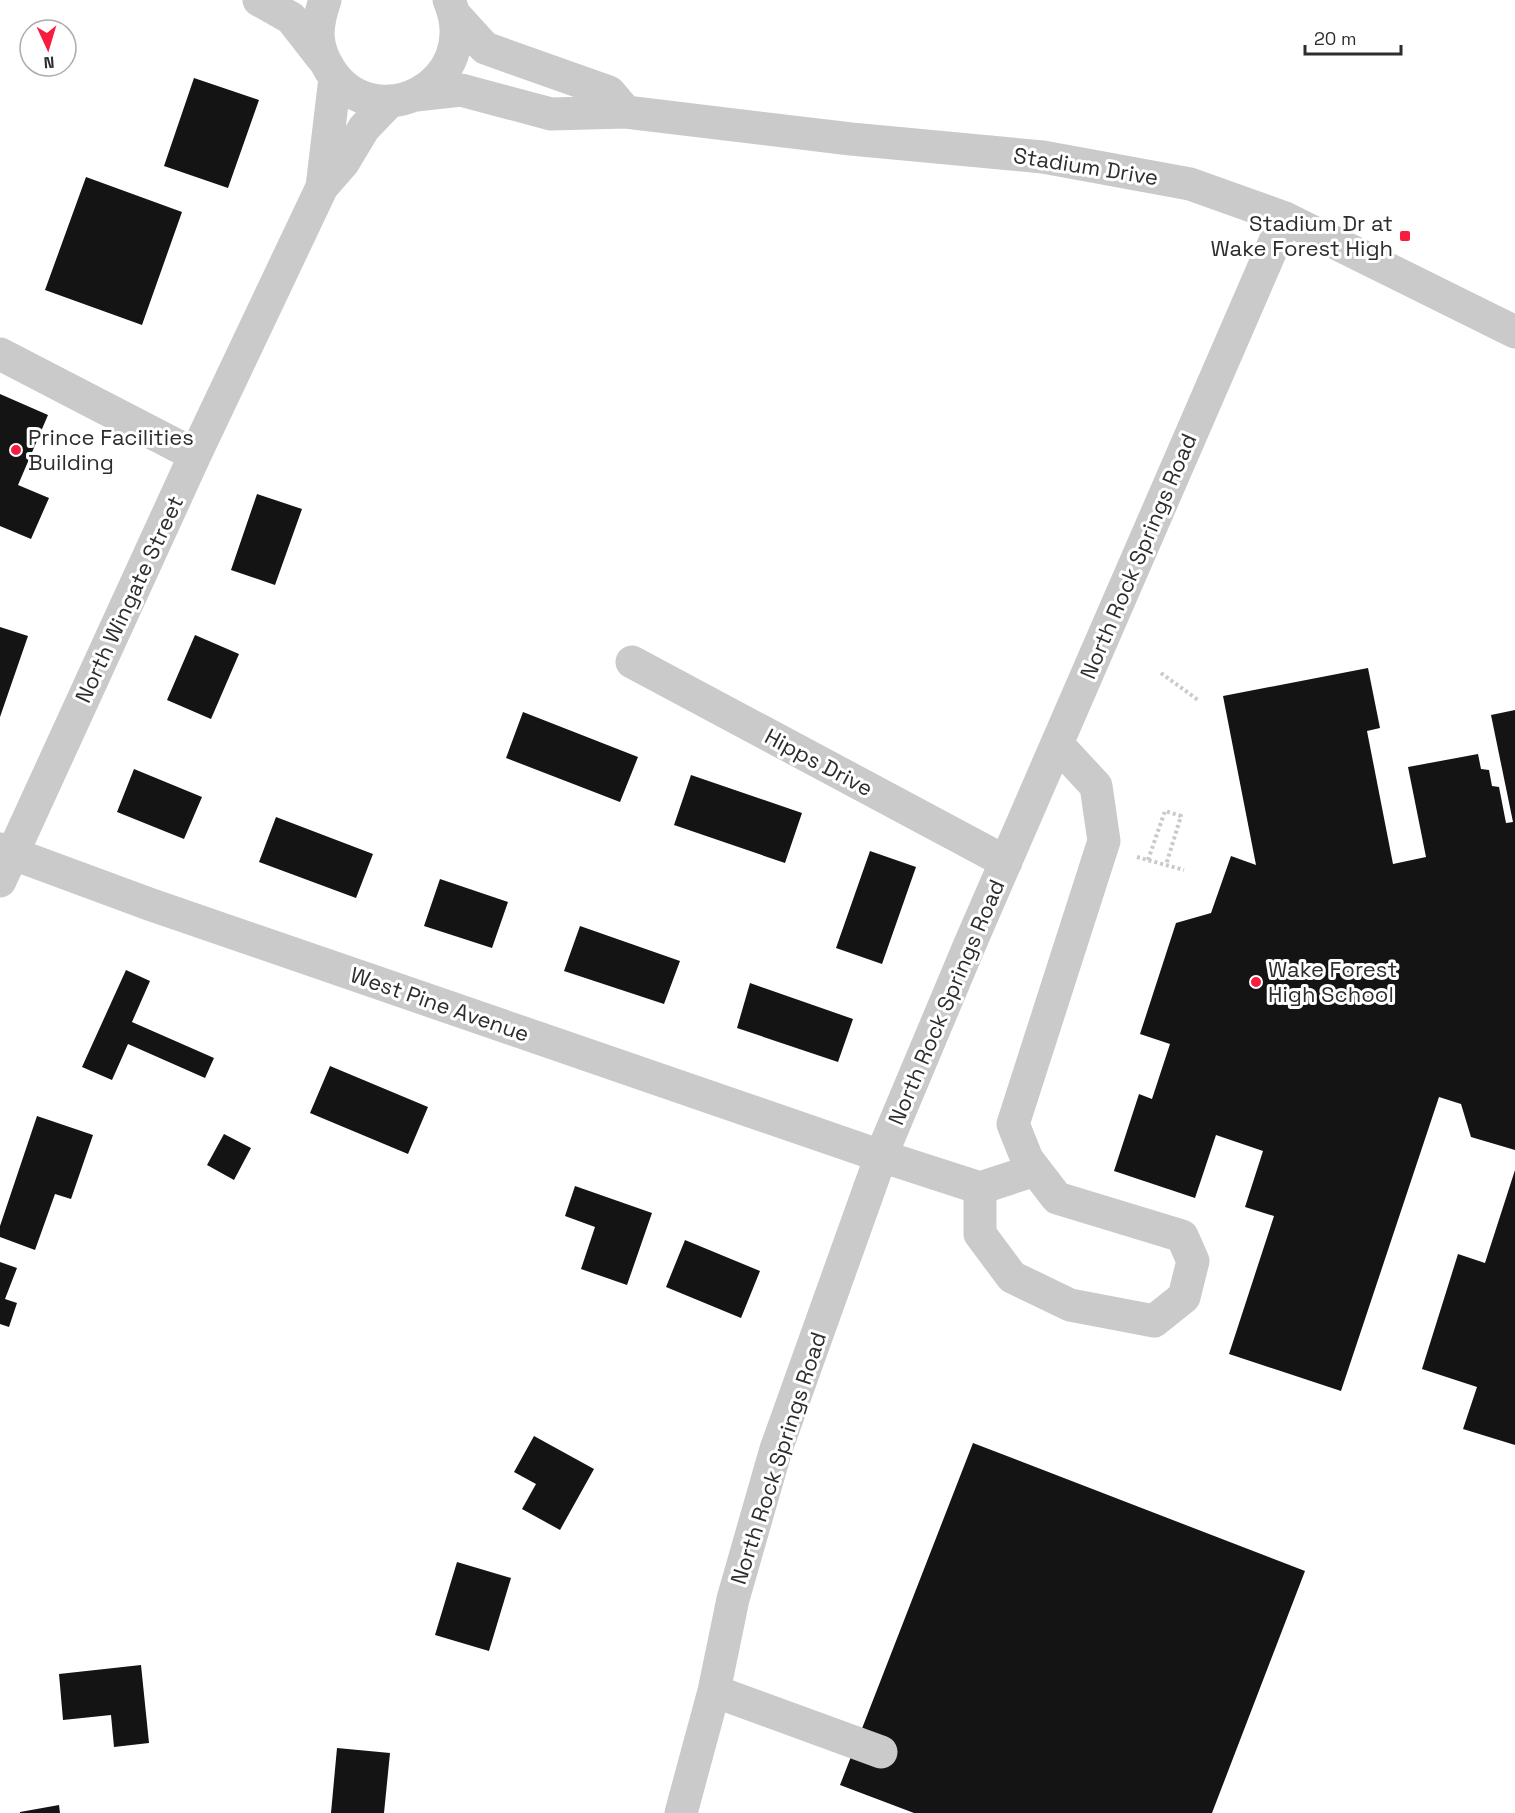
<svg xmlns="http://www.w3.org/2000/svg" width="1515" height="1813" viewBox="0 0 1515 1813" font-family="'Space Grotesk',sans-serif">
<rect width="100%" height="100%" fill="#fff"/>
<path fill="#141414" d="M194,78L259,100L228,188L164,166Z
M86,177L182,212L142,325L45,290Z
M0,394L48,415L18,485L49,498L31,539L0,526Z
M257,494L302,509L275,585L231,570Z
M0,627L28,636L0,717Z
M195,635L239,654L211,719L167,700Z
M1368,668L1380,728L1367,731L1393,864L1426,857L1408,767L1478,754L1481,769L1489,770L1492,786L1499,787L1506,823L1513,822L1491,715L1515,710V1150L1471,1137L1461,1104L1439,1097L1341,1391L1229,1354L1274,1216L1245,1207L1263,1151L1216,1135L1195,1198L1114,1171L1139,1094L1152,1099L1170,1044L1140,1034L1176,923L1211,913L1231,856L1256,865L1223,696Z
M523,712L638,757L620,802L506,758Z
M134,769L202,797L184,839L117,812Z
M691,775L802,813L785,863L674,825Z
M276,817L373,854L356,898L259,862Z
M870,851L916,867L882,964L836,948Z
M440,879L508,902L492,948L424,926Z
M580,926L680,961L664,1004L564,971Z
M126,970L150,981L132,1022L214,1058L205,1078L128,1044L112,1080L82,1067Z
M750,983L853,1019L838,1062L737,1028Z
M330,1066L428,1107L408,1154L310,1113Z
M37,1116L93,1135L71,1199L55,1194L35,1250L0,1237V1226Z
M224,1134L251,1148L234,1180L207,1165Z
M1515,1170V1445L1463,1429L1477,1387L1422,1369L1458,1254L1485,1263Z
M575,1186L652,1213L627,1285L581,1269L595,1227L565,1216Z
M685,1240L760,1271L741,1318L666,1287Z
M0,1262L17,1268L5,1299L17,1303L9,1327L0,1324Z
M534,1436L594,1469L560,1530L522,1509L536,1484L514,1472Z
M973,1443L1305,1571L1212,1813H914L840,1785Z
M457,1562L511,1578L489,1651L435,1635Z
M141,1665L149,1743L114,1747L111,1715L63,1720L59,1674Z
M337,1748L390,1753L384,1813H331Z
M59,1805L60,1813H20V1812Z"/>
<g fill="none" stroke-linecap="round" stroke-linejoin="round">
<path stroke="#cacaca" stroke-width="4" stroke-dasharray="3 3" stroke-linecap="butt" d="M1161,673L1198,700
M1137,857L1184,870
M1148,860L1165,811L1181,816L1166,865"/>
<path stroke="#cacaca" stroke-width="33" d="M259,0L291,18L323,59
M325,0C316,26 314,45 330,70C374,139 485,84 449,0
M455,15L485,48L609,92L626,112
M416,95L461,90L551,114L626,112L851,139L1043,157L1190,184L1285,218L1515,332
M322,187L335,78
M0,354L195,455
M632,662L1006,862
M0,849L149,904L881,1156L980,1188
M0,881L195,455L322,187L343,163L364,128L390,101
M980,1188V1234L1012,1277L1070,1305L1154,1321L1184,1297L1193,1261L1182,1236L1057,1198L1027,1159L1013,1124L1104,841L1096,786L1057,744
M980,1188L1035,1170
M714,1691L881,1752
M681,1813L714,1691L733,1599L776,1449L881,1156L970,944L1285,218"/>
</g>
<g fill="#f61d3f" stroke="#fff" stroke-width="2">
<rect x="1399" y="230" width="12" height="12" rx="3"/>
<circle cx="16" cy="450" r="6"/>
<circle cx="1256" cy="982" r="6"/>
</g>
<g text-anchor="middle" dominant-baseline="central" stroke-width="6" stroke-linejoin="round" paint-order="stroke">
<g font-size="22" fill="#2d2d2d" stroke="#fff">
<text transform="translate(1086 166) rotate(9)">Stadium Drive</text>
<text transform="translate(1138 556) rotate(-67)">North Rock Springs Road</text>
<text transform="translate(129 599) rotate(-65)">North Wingate Street</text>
<text transform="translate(819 762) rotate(28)">Hipps Drive</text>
<text transform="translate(946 1002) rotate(-67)">North Rock Springs Road</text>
<text transform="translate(440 1004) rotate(19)">West Pine Avenue</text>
<text transform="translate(778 1458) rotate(-72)">North Rock Springs Road</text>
</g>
<g font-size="22" fill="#2d2d2d" stroke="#fff" text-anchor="start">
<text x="1393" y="223" text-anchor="end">Stadium Dr at<tspan x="1393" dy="25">Wake Forest High</tspan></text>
<text x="28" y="437">Prince Facilities<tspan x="28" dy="25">Building</tspan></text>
<text x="1268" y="969">Wake Forest<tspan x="1268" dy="25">High School</tspan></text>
</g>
</g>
<g transform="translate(48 48) rotate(176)"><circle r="28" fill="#ffffff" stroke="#ababab" stroke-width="1.5"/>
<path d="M0-4.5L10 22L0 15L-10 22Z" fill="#f61d3f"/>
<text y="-9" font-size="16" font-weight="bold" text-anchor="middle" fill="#2d2d2d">N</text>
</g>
<path d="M1305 45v9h96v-9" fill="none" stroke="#2d2d2d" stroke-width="3"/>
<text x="1314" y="45" font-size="18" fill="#2d2d2d" stroke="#ffffff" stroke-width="4.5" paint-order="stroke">20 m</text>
</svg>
